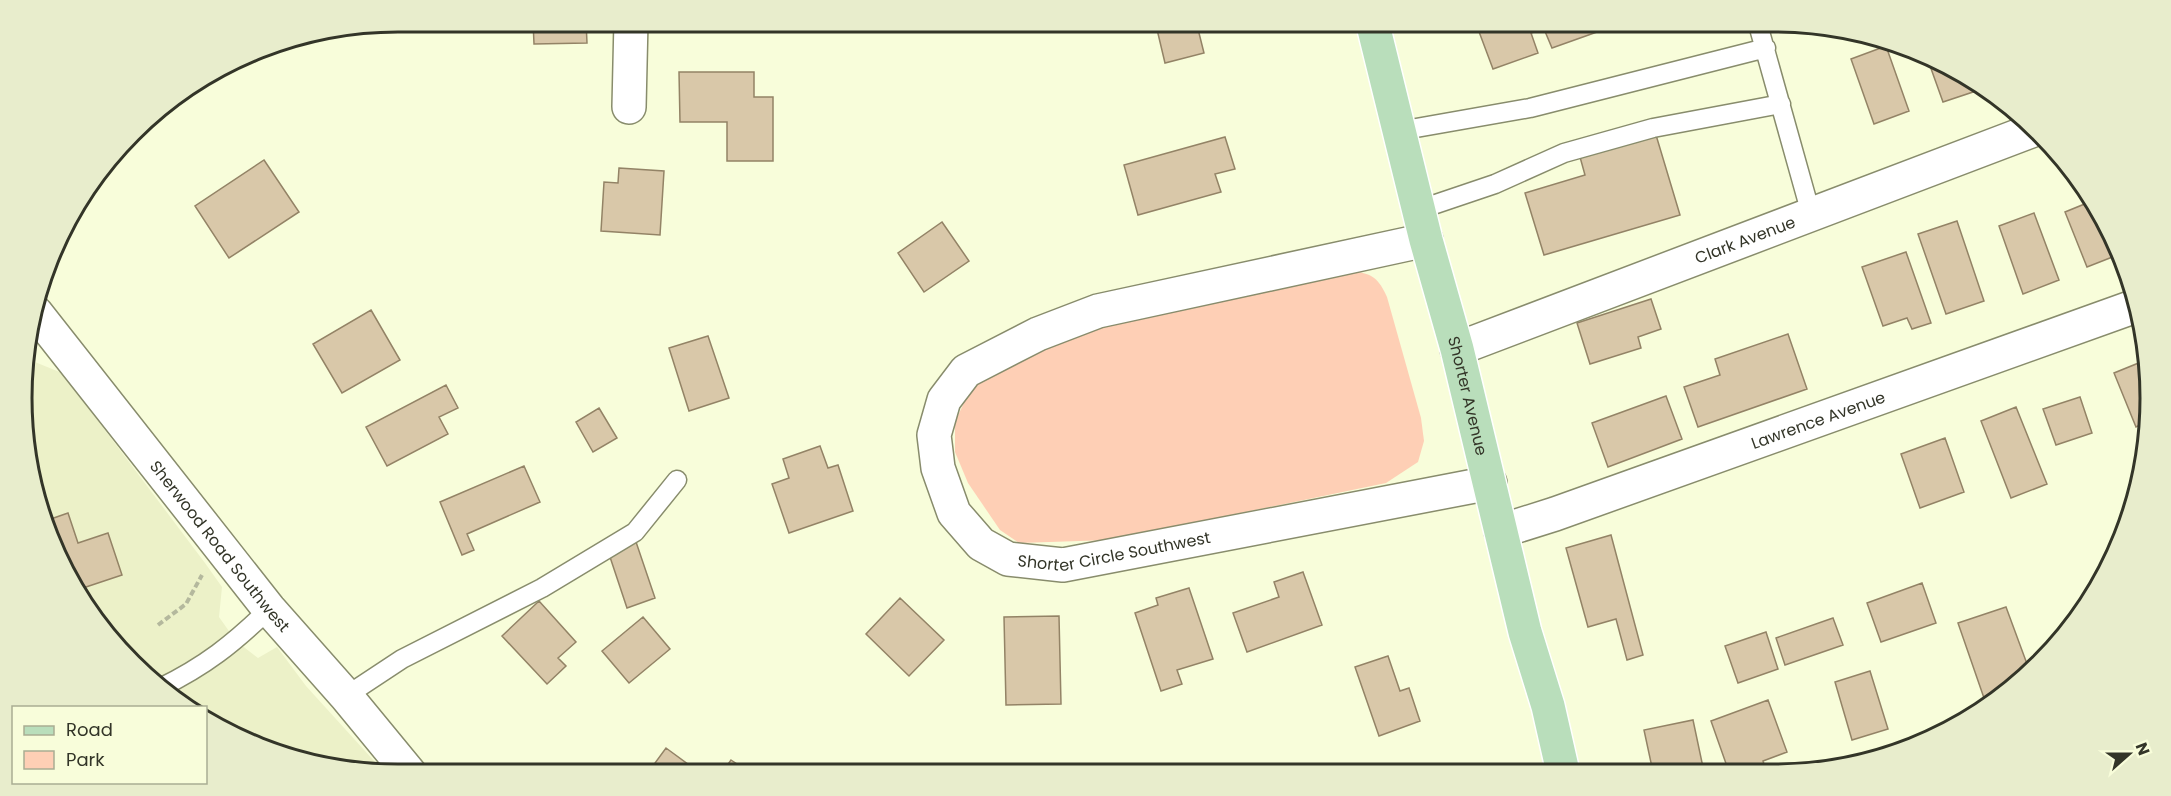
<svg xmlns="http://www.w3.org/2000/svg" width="2171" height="796" viewBox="0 0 2171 796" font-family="Poppins,sans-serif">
<rect width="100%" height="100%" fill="#f8fdda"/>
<path fill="#ecf1c8" d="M25,358L62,373L205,563L222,587L219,617L236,641L258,658L277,647L306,686L385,773L300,762L206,715V708L189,707L169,697L84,607L28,472Z"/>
<path fill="#fecfb5" d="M1353,271C1373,274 1378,278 1387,297L1421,418L1424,441L1418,462L1386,483L1110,540L1019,543L1000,530L968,483L955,452V422L969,392L995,370L1093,328Z"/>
<path fill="#d9c8a9" stroke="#938366" stroke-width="1.5" d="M533,21H586L587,43L534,44Z
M1155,21H1196L1204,53L1165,63Z
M1475,21H1594L1597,32L1552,48L1544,29L1531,33L1538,53L1493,69Z
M1886,46L1909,111L1874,124L1851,59Z
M1929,63L1982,89L1943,102Z
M679,72H754V97H773V161H727V122H680Z
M1656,135L1680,215L1544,255L1525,193L1585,175L1580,157Z
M1225,137L1235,169L1215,174L1221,192L1138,215L1124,165Z
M264,160L299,212L229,258L195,206Z
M619,168L664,171L660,235L601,231L604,182L618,183Z
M2092,201L2100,210L2115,256L2087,267L2065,212Z
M2034,213L2059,280L2023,294L1999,226Z
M1957,221L1984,301L1946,314L1918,234Z
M942,222L969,261L924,292L898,253Z
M1906,252L1931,323L1912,329L1907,318L1883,326L1862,267Z
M1651,299L1661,329L1638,337L1641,348L1590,364L1577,323Z
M371,310L400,360L342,393L313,344Z
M1788,334L1807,389L1698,427L1684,387L1720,375L1715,359Z
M708,336L729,398L689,411L669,348Z
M2146,360L2142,424L2136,427L2114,373Z
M446,385L458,408L439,417L448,434L387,466L366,427Z
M1666,396L1682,439L1608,467L1592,423Z
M2080,397L2092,433L2056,445L2043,409Z
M2016,407L2047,484L2011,498L1981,421Z
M599,408L617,438L593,452L576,422Z
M1945,438L1964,492L1920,508L1901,454Z
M820,446L828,468L838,465L853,511L789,533L772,484L789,478L783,459Z
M524,466L540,502L467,534L474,550L462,555L440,502Z
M68,513L78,543L108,533L122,575L80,589L85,601L82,602L48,520Z
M1611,535L1643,655L1627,660L1616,619L1588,627L1566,548Z
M634,536L655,598L627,608L606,545Z
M1303,572L1322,625L1247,652L1233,613L1279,597L1274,582Z
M1922,583L1936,623L1881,642L1867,603Z
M1189,588L1213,659L1177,670L1182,684L1161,691L1135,613L1158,605L1156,598Z
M900,598L944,640L909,676L866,634Z
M539,601L576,642L558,658L566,666L547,684L502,636Z
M2006,607L2030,672L2012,688L1984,698L1958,623Z
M1059,616L1061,704L1006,705L1004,617Z
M643,617L670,649L629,683L602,651Z
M1833,618L1843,645L1785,665L1776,638Z
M1766,632L1778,669L1738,683L1725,646Z
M1388,656L1400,691L1409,688L1420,721L1379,736L1355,667Z
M1870,671L1888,729L1852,740L1835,682Z
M1768,700L1787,752L1763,761L1766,771L1764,772H1729L1711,721Z
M1693,720L1704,772H1653L1644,730Z
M666,748L696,770L693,774H647Z
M731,760L752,774H721Z"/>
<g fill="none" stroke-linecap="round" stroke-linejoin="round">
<defs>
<path id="service" d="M1757,21L1811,214
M1399,131L1530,108L1766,48
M1418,210L1495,184L1564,153L1653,128L1781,104
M160,688C205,666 233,644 269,609
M346,696L402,659L542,588L635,532L677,480"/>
<g id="minor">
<path d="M629,107L631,21"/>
<path id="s1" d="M1426,240L1098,311L1038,334L966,371L944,400L934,435L938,468L954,513L981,544L1008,559L1063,565L1490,483"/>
<path id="s2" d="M36,313L269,609L346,696L411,775"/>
<path id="s3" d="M1457,349L2031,131"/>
<path id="s4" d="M1501,531L1555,514L2133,307"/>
</g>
<g id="primary">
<path id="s5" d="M1372,21L1426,240L1457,349L1525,632L1548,706L1563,772"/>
</g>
</defs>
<use href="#service" stroke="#888c6c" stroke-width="21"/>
<use href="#minor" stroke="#888c6c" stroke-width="36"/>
<use href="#primary" stroke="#fff" stroke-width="36"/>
<path stroke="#b4b89d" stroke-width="4" stroke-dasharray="6 3" stroke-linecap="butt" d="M158,625L186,604L202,575"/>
<use href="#service" stroke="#fff" stroke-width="18"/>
<use href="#minor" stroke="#fff" stroke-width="33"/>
<use href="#primary" stroke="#b9debb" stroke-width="33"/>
</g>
<g text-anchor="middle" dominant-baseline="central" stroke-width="5" stroke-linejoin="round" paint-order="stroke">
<g font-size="16" fill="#333528" stroke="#f8fdda">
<text stroke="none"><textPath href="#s3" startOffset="308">Clark Avenue</textPath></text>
<text stroke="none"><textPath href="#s5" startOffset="387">Shorter Avenue</textPath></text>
<text stroke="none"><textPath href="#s4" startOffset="336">Lawrence Avenue</textPath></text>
<text stroke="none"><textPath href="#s2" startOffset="297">Sherwood Road Southwest</textPath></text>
<text stroke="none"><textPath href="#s1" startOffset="814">Shorter Circle Southwest</textPath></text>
</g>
</g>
<path d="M0 0H2171V796H0ZM398 32H1774A366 366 0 0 1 2140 398V398A366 366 0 0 1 1774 764H398A366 366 0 0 1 32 398V398A366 366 0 0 1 398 32Z" fill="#e8edcc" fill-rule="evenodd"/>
<path fill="none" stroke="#333528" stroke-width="3" d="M398 32H1774A366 366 0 0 1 2140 398V398A366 366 0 0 1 1774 764H398A366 366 0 0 1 32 398V398A366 366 0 0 1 398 32Z"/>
<rect x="12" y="706" width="195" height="78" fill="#f8fdda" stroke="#a9ad93" stroke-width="1.5"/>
<rect x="24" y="726" width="30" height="9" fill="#b9debb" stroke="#a9ad93" stroke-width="1.5"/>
<text x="66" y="736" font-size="18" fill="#333528">Road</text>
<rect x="24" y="751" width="30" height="18" fill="#fecfb5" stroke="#a9ad93" stroke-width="1.5"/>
<text x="66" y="766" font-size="18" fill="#333528">Park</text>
<g transform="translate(2129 754) rotate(69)" stroke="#f8fdda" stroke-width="4.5" paint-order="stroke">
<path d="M0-4.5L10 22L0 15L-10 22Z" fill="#333528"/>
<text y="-9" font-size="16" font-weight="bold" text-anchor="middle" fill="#333528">N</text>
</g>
</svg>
